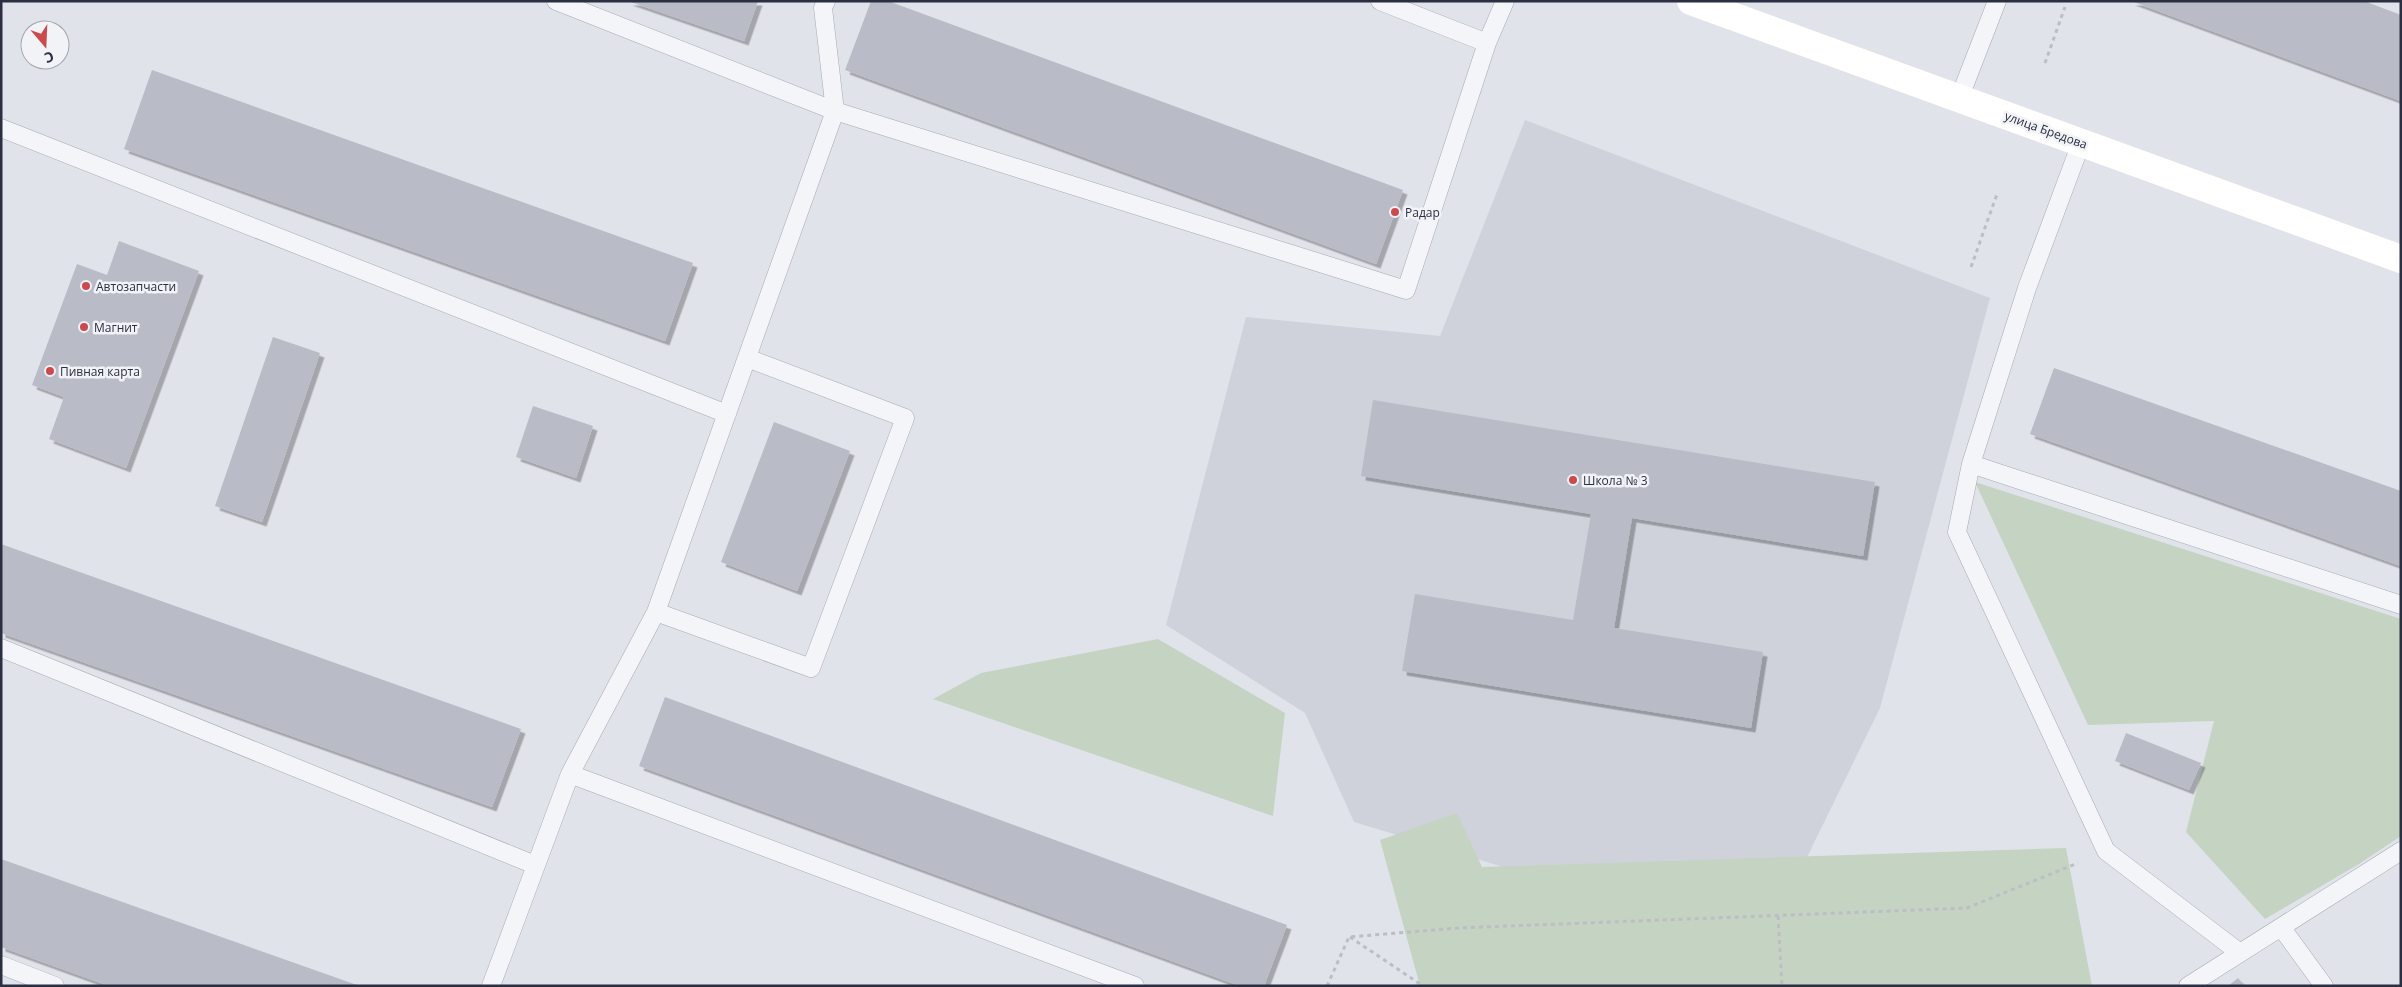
<svg xmlns="http://www.w3.org/2000/svg" width="2402" height="987" viewBox="0 0 2402 987" font-family="'Open Sans',sans-serif">
<defs>
<filter id="shadow"><feDropShadow dx="4.5" dy="4.5" stdDeviation="0" flood-color="#0004"/></filter>
</defs>
<rect width="100%" height="100%" fill="#e1e3ea"/>
<path fill="#cfd2db" d="M1525,120L1990,298L1880,708L1791,890L1617,901L1354,822L1305,713L1166,625L1246,317L1440,336Z"/>
<path fill="#c5d3c3" d="M1975,482L2401,619V836L2359,864L2265,919L2186,832L2214,721L2088,725Z
M1158,639L1285,713L1273,816L933,699L981,673Z
M1457,813L1482,867L2066,848L2092,986H1420L1380,840Z"/>
<path fill="#b9bcc6" filter="url(#shadow)" d="M628,1H758L744,41Z
M871,1H888L1403,190L1376,264L845,70Z
M2131,1H2364L2401,15V101Z
M152,70L693,263L665,341L124,149Z
M119,241L199,271L126,468L49,439L64,397L32,385L77,264L107,275Z
M273,337L320,353L262,522L215,506Z
M2054,368L2401,491V566L2030,434Z
M1373,400L1875,482L1863,556L1632,518L1614,628L1763,652L1751,728L1402,671L1415,594L1573,620L1591,514L1361,476Z
M533,406L593,426L576,478L516,457Z
M774,422L850,451L797,591L721,562Z
M1,544L521,729L492,807L1,633Z
M665,697L1287,925L1264,986H1240L639,766Z
M2126,733L2201,763L2189,790L2115,761Z
M1,859L357,985V986H109L1,947Z
M2238,978L2245,986H2228Z"/>
<g fill="none" stroke-linecap="round" stroke-linejoin="round">
<defs>
<path id="lane" d="M556,1L835,111L1406,290L1487,43L1505,1
M1380,1L1487,43
M1959,99L1997,1
M1,128L727,414
M2081,143L2027,288L1971,464L2401,605
M1971,464L1957,532L2106,851L2240,953
M656,612L811,668L905,418L747,358
M1,648L535,865
M570,774L1135,986
M2281,927L2324,986
M1,965L55,986
M491,986L570,774L656,612L835,111L823,8L826,1
M2188,986L2401,851"/>
</defs>
<use href="#lane" stroke="#a6a9b4" stroke-width="19"/>
<path stroke="#bbbec5" stroke-width="3" stroke-dasharray="4 4" stroke-linecap="butt" d="M2045,63L2065,7
M1971,267L1997,194
M1778,916L1782,986
M1350,937L1423,986
M1327,986L1349,937L1458,928L1967,908L2078,863"/>
<use href="#lane" stroke="#f4f5f8" stroke-width="18"/>
<path stroke="#fff" stroke-width="28" d="M1691,1L2401,259"/>
</g>
<g fill="#cb4a4d" stroke="#f1f3f7" stroke-width="2">
<circle cx="1395" cy="212" r="5"/>
<circle cx="86" cy="286" r="5"/>
<circle cx="84" cy="327" r="5"/>
<circle cx="50" cy="371" r="5"/>
<circle cx="1573" cy="480" r="5"/>
</g>
<g text-anchor="middle" dominant-baseline="central" stroke-width="5" stroke-linejoin="round" paint-order="stroke">
<g font-size="12" fill="#2a2f41" stroke="#f1f3f7">
<text transform="translate(2046 130) rotate(20)">улица Бредова</text>
</g>
<g font-size="12" fill="#2a2f41" stroke="#f1f3f7" text-anchor="start">
<text x="1405" y="212">Радар</text>
<text x="96" y="286">Автозапчасти</text>
<text x="94" y="327">Магнит</text>
<text x="60" y="371">Пивная карта</text>
<text x="1583" y="480">Школа № 3</text>
</g>
</g>
<rect width="2402" height="987" fill="none" stroke="#2a2f41" stroke-width="5"/>
<g transform="translate(45 45) rotate(161)"><circle r="24" fill="#f1f3f7" stroke="#a1a5ae"/>
<path d="M0-4L9 19L0 12L-9 19Z" fill="#cb4a4d"/>
<text y="-8" font-size="14" font-weight="bold" text-anchor="middle" fill="#2a2f41">С</text>
</g>
</svg>
